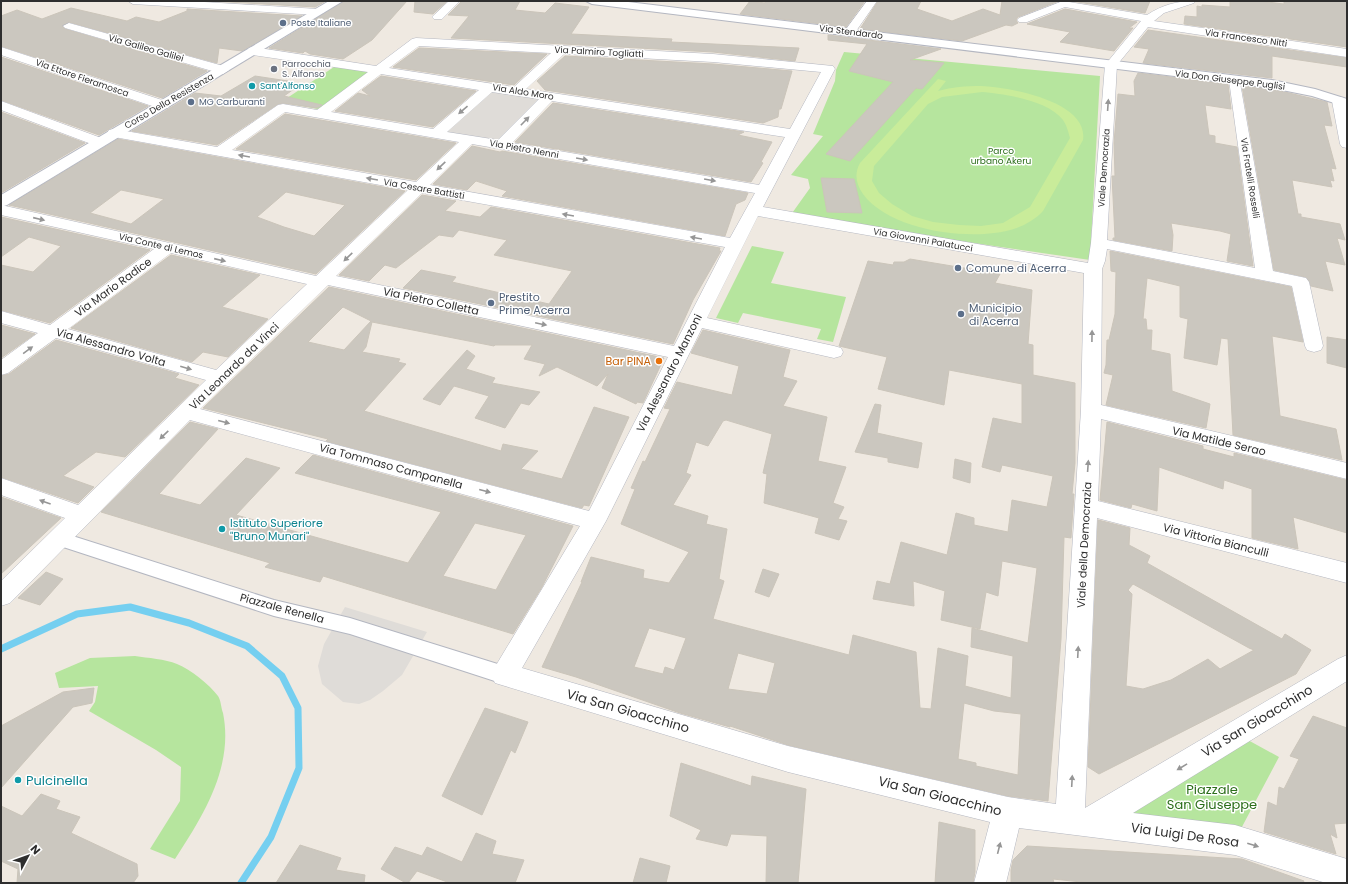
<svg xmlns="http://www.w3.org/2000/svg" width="1348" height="884" font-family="Poppins,sans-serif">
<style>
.green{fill:#b6e59e}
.pitch{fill:#c9ec9a;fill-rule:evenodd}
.plaza{fill:#dfdcd8}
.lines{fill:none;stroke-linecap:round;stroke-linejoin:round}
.stream{stroke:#75cff0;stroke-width:7}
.building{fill:#cbc7bf;stroke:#cbc5ba;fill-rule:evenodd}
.pedestrian-casing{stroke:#b4b7c1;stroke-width:2}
.minor-casing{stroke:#b4b7c1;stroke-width:1}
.tertiary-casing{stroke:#b4b7c1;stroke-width:2}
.secondary-casing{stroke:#b4b7c1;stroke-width:2}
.pedestrian{fill:#fff;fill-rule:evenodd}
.minor{fill:#fff;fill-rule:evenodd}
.tertiary{fill:#fff;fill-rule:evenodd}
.secondary{fill:#fff;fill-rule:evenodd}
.oneway{fill:#969696}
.service-dot{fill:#5c6f8a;stroke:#fff;stroke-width:1.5}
.worship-dot{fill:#6b7280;stroke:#fff;stroke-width:1.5}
.culture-dot{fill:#0f9aa8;stroke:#fff;stroke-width:1.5}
.food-dot{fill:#e8710a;stroke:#fff;stroke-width:1.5}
.labels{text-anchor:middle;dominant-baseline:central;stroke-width:3;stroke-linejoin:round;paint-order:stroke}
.far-service-label{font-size:9px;fill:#4e5e75;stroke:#fff;text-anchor:start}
.far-street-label{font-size:9px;fill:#2e2e2e;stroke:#fff}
.far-worship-label{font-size:9px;fill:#5b616d;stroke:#fff;text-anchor:start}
.far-culture-label{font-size:9px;fill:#0d838f;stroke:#fff;text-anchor:start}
.far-park-label{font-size:9px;fill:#2c6e1b;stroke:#fff}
.service-label{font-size:11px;fill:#4e5e75;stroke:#fff;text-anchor:start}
.street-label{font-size:11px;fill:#2e2e2e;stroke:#fff}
.food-label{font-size:11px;fill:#c56008;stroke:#fff;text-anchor:end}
.culture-label{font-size:11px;fill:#0d838f;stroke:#fff;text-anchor:start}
.near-street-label{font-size:13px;fill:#2e2e2e;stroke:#fff}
.near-culture-label{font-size:13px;fill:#0d838f;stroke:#fff;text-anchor:start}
.near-park-label{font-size:13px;fill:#2c6e1b;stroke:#fff}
</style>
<rect width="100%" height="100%" fill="#efe9e1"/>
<path class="green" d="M844,52L1100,76L1090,260L790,216L810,188L808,179L791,175L823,136L813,134L835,81L836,70Z
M334,67L370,72L318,109L281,102Z
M752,246L784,252L771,283L846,297L833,342L817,339L821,329L743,313L738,323L716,318Z
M135,656C148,658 165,659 177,664C191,670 209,684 218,696C221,700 221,708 223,713C234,767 203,816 175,859L150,849L180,801L181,767L156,750L89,711L95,702L98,686L59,688L55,673L90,658Z
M1237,734L1279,757L1235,840L1090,823Z"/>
<path class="pitch" d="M938,79L946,81L938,91C952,87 966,86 981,86C1008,87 1089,101 1083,140L1043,211C1030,225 1012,231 994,233C955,238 888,228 863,194C856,184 854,174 860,163ZM982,92C1005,94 1048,100 1063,120C1067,126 1068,131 1070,138L1030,207L1003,223L981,226L959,225L933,222L912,216L892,204L879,193L872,181L874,166L928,104L942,97Z"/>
<path class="plaza" d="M490,87L549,96L502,145L436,134Z
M345,607L427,632L402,675L383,691L370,700L359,704L343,702L322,684L318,666L324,644Z"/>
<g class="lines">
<path class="stream" d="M1,649L77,614L130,607L189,623L247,646L282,676L298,708L299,768L271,837L241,883"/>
</g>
<path class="building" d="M212,1H326L315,7Z
M344,1H407L372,40L343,59L310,54L305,51L303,53L269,48Z
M415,1H447L433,14L414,12Z
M462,1H520L515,10L545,13L555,3L589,7L571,34L672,39L671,42L799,48L795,61L713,52L451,38L469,16L448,15Z
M750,1L765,3V1H865L846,27L740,14Z
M878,1H921L917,9L952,21L983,9L1000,15L1002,1H1059L1018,17L1016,20L1018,23L1012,26L1006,25L962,41L860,29Z
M1072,1H1150L1145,13Z
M1230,1H1259L1284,4V1H1347V47L1184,24L1185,16L1197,17V6L1202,7V5L1230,7Z
M71,8L127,21L136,17L159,22L187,11V9L302,16L242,51L219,48L217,63L69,22L62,26L65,29L207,71L162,98L1,46V16L17,10L42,19Z
M1065,9L1137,22L1129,28H1133L1114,51L1060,42L1070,32L1027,24Z
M1148,30L1347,58V67L1272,56V78L1143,63L1149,49L1134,47Z
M828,35L941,49L910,60L944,63L922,89L916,88L850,161L826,154L893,82L849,71L867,44L828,40Z
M419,48L547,54L514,85L393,67Z
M565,56L713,64L792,71L781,109H779L778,117L763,123L545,90L537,81Z
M1,57L148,106L99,135L1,100Z
M1138,73L1228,84L1231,109L1205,105L1209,135L1215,136V143L1237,147L1253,266L1227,261L1231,234L1220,231L1171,223L1173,235L1172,251L1113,240V238H1115L1112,176H1115L1114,143L1118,94L1135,96L1134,81Z
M255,76L288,81L280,87L294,89L284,96L322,105L317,108L283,103L278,104L217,145L132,131L195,93L221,96Z
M381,76L476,91L433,127L335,111L358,93L370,96L362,90Z
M1242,86L1272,89L1327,102L1332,126L1324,125L1336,169L1331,168L1334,181L1330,180L1332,187L1292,180L1298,214H1301V217L1340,224L1345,240L1337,238L1345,265L1325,261L1333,291L1311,286L1306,277L1274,270Z
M553,103L744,132L738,135L772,142L761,162L763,163L751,182L515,142Z
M1,112L85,143L1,193Z
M285,114L456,143L416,180L236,149Z
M118,139L405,191L316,274L9,205ZM121,190L164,199L131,224L90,213ZM286,192L345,205L314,236L284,227L257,217Z
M472,146L500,152L502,151L748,193L745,200L736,204L725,236L502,196L507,191L476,181L467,190L433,184Z
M821,178L854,179L862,213L827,212Z
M422,195L456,201L445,211L480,217L491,207L720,248L719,251H721L693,300L673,344L403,288L421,270L456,277L452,282L549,304L572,271L494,255L507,240L459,230L453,237L439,235L396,268L385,265L369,281L339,275Z
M1,217L150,250L50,323L1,310V265L33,272L61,246L29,237L1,257Z
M1110,251L1291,287L1303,342L1272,336L1280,416L1336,429L1342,460L1233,435L1228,339L1221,338L1217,365L1184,358L1188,319L1180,317V286L1147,278L1143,319H1146L1147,330H1152L1151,350L1170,354L1172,391L1210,404L1206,428L1106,405L1113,375L1104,373L1106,365L1107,340H1109L1115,314L1116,272L1111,271Z
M171,255L260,275L222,307L268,319L228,357L203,352L192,362L71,328Z
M910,259L1000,274L995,283L1032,290L1028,344L1033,345V375L1075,383V463L1072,494H1074L1071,538L1064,537L1061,639L1048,801L1008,796L788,745L730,726V727L680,713L576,677L542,667L582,582H581L591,557L644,570L643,578L669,583L689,552L621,524L635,489L631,488L643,461L645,462L670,409L664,408L677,382L732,395L739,366L691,353L703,330L790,350L783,377L797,381L783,406L827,417L818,461L846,467L833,503L844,507L838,519L847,521L839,540L815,533L819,518L764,503L767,474L763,473L772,434L726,420L723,421L708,446L696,442L686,473L691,475L673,505L708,516L706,524L727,529L719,579L724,581L713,619L849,655L853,635L916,652L920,708L931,709L938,648L968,656L965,686L1011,698L1013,656L971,647L972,628L1028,643L1037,568L1002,561L998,596L986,592L980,629L941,620L945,591L913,581L914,606L873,599L877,581L890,584L901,542L947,555L956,513L974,518V525L1008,532L1012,500L1047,507L1053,476L1002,465L1000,472L982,467L993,418L1022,424V384L949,370L944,405L878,389L887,357L839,346L868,261L893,265L894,262H904ZM649,628L686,638L674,670L665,667L663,674L634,667ZM738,653L775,663L767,694L728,689ZM964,703L994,711L1021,714L1018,775L976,766V763L958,759Z
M329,287L357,293L664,358L643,403L637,402L636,404L602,388L608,374L597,386L557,367L539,376L545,364L524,359L532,345H495L494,346L372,322L366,347L362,352L400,359L398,362L406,364L364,411L501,451L503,444L538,451L521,469L562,479L594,407L629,417L589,506L584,505L582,508L326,441L328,439L203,408ZM343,307L371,321L344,350L308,342Z
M1,325L35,334L1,358Z
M1327,337L1347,340V368L1327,363Z
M56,340L179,374L175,378L199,385L125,457L96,452L63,476L94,487L78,503L1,477V376L9,374Z
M467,350L475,356L466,369L495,378L492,383L540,392L529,405L521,403L505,428L475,418L489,396L454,386L440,405L423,399Z
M875,404L881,405L877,433L922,443L918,468L888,462V458L855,452Z
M190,422L218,429L159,494L200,505L246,458L280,468L236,515L408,563L441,512L295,473L313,455L573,526L542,587L513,634L323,576L320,582L265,567L270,563L101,512ZM475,523L526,535L496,590L443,576Z
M1107,422L1203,446V449L1234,457V453L1346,480L1347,533L1293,517L1298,549L1252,538V489L1224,480L1223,489L1159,467L1157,511L1132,504L1131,508L1100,500Z
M955,459L971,463L970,483L953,478Z
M1,497L61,518L1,574Z
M1098,520L1130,528L1129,545L1150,556L1147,563L1282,639L1285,634L1311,650L1296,674L1099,774L1088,767ZM1133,584L1249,648L1254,650L1220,669L1208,659L1171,680L1143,689L1126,686L1132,594L1128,590Z
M763,569L779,574L769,597L755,592Z
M46,572L63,579L40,605L18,598Z
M94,688L92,703L73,707L1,788V726L63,692Z
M485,708L528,722L515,753L511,750L482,815L442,796Z
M1313,716L1347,728V823L1334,824L1337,838L1330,834L1336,854L1264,832L1268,802L1277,806L1279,787L1284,789L1299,759L1290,756Z
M681,763L751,786L752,776L806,789L798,883H766L767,836L731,834L727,846L696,839L701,830L670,816Z
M41,794L60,801L56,809L80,817L71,833L137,864L138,876L133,883H17L18,869L1,861V806L22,816Z
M939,822L975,830V872L973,883H935Z
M476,833L496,841L492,854L524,860L515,883H450L417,871L408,883H406L381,869L395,847L422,856L427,847L462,862Z
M300,845L341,858L336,870L365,875L364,883H276Z
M1027,846L1242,859L1304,881L1303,883H1091L1053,879L1054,883H1011V870L1013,860Z
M640,858L670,866L666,883H633Z"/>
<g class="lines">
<defs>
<path id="pedestrian" d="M60,532L274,600L350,618L504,666L511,669L514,675L511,681L504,684L350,634L274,616L54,544L51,539L54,534Z"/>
<path id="minor" d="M128,1H188L318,9L324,12L318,15L133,4Z
M449,1H460L442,19H434L432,17L434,15Z
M867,1H877L854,34H846L844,32Z
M1063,1L1147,15C1162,5 1177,1 1195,1L1194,3L1164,13L1154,21L1347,49V57L1148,27L1117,65L1107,240L1255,268L1229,80L1235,76L1239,77L1273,271L1306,278L1309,282L1323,346L1321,350L1314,352L1307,350L1305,346L1292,286L1107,249L1105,261L1102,269L1101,405L1347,463V479L1101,419L1098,501L1347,563V583L1097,518L1085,808L1338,659L1347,655V681L1133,813L1235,825L1347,859V883H1326L1235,855L1019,828L1006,883H974L990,822L788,772L495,683L491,675L495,667L580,526L190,420L10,603L1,606V581L65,518L1,495V478L78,505L206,380L56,338L8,373L1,375V360L38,333L1,323V311L50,325L154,249L1,215V205L316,276L408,190L114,137L109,136L107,133L109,130L114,129L217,147L278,105L283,104L317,110L368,72L253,55L249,54L247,51L249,48L253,47L376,66L412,39L416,38L713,54L833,66L835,69L763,207L1088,263L1091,243L1105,65L1141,21L1065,7L1027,22H1019L1017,20L1019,18ZM419,46L551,53L514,87L389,68ZM564,54L713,62L821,72L790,129L526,89ZM381,74L479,90L433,129L331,112ZM492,92L539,99L498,140L447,132ZM552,101L785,137L759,185L512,143ZM285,112L459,142L416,182L232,150ZM472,144L755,193L730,238L430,185ZM422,193L725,247L674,346L336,276ZM758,216L1084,273L1081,410L1056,804L1008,797L788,746L522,668L606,521L702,328L834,358L841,356L843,352L841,348L834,346L707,318ZM171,253L307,284L216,370L68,329ZM328,285L668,357L589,511L200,409Z
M69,23L227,67L229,70L223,74L219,73L65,28L63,26Z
M1,47L168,102L170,105L168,108H158L1,55Z
M1339,97L1344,98L1347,108V148L1342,147L1340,144L1332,101L1334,98Z
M1,101L104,139L106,142L104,145H94L1,110Z"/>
<path id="tertiary" d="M586,1H620L1272,80L1315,89L1347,99V107L1312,96L1272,88L592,4Z"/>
<path id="secondary" d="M329,1H343L7,205L1,207V195Z"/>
</defs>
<use href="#pedestrian" class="pedestrian-casing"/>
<use href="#minor" class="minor-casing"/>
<use href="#tertiary" class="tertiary-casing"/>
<use href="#secondary" class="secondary-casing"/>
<use href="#pedestrian" class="pedestrian"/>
<use href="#minor" class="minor"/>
<use href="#tertiary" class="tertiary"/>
<use href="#secondary" class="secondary"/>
</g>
<defs><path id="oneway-solid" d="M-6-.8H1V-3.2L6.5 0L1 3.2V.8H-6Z"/></defs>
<g class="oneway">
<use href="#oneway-solid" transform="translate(1108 105) rotate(-86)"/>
<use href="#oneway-solid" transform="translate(463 110) rotate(139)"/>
<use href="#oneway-solid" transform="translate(525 121) rotate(-46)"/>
<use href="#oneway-solid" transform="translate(244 156) rotate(-170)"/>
<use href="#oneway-solid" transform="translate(582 159) rotate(10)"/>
<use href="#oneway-solid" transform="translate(441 166) rotate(136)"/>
<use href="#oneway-solid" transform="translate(372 179) rotate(-170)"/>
<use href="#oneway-solid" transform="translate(710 180) rotate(10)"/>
<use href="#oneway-solid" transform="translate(568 215) rotate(-170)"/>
<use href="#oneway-solid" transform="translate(39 219) rotate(13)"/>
<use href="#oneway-solid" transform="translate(696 238) rotate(-170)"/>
<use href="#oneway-solid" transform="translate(348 257) rotate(136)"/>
<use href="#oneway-solid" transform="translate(220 260) rotate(13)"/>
<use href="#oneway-solid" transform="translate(541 324) rotate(12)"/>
<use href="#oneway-solid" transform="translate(1092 336) rotate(-89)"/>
<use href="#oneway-solid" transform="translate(28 350) rotate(-36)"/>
<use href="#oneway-solid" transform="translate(186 368) rotate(16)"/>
<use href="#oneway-solid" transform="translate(224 422) rotate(15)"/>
<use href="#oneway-solid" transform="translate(164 435) rotate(136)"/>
<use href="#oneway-solid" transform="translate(1088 466) rotate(-86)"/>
<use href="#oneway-solid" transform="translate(485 491) rotate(15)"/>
<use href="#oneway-solid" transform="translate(45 502) rotate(-160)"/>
<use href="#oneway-solid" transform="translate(1078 652) rotate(-87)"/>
<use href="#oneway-solid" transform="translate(1182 767) rotate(149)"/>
<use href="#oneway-solid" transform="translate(1072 781) rotate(-87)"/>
<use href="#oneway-solid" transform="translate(1253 845) rotate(17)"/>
<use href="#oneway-solid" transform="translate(999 848) rotate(-76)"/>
</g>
<g class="service-dot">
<circle cx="283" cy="23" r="4"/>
<circle cx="191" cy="102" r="4"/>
<circle cx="958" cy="268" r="4"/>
<circle cx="491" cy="303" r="4"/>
<circle cx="961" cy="314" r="4"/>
</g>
<circle class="worship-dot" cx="274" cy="69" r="4"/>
<g class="culture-dot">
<circle cx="252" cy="86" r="4"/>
<circle cx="222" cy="529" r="4"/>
<circle cx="18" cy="780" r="4"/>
</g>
<circle class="food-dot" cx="659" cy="361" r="4"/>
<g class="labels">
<g class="far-service-label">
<text x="291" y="23">Poste Italiane</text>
<text x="199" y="102">MG Carburanti</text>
</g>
<g class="far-street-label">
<text transform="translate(851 32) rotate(7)">Via Stendardo</text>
<text transform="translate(1246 38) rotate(8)">Via Francesco Nitti</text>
<text transform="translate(146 48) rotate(16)">Via Galileo Galilei</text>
<text transform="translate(599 52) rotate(3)">Via Palmiro Togliatti</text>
<text transform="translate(82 78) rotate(19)">Via Ettore Fieramosca</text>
<text transform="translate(1230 80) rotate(7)">Via Don Giuseppe Puglisi</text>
<text transform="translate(523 92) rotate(9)">Via Aldo Moro</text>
<text transform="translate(169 101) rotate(-30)">Corso Della Resistenza</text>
<text transform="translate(524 149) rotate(10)">Via Pietro Nenni</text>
<text transform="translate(1104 168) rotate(-86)">Viale Democrazia</text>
<text transform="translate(1250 178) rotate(81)">Via Fratelli Rosselli</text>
<text transform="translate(424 189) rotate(10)">Via Cesare Battisti</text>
<text transform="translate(923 240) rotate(10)">Via Giovanni Palatucci</text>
<text transform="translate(161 246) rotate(13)">Via Conte di Lemos</text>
</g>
<g class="far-worship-label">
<text x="282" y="64">Parrocchia<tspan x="282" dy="10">S. Alfonso</tspan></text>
</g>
<g class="far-culture-label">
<text x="260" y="86">Sant'Alfonso</text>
</g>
<g class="far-park-label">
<text x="1001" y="151">Parco<tspan x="1001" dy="10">urbano Akeru</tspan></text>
</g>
<g class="service-label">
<text x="966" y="268">Comune di Acerra</text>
<text x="499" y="297">Prestito<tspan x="499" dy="13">Prime Acerra</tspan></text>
<text x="969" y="308">Municipio<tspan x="969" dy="13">di Acerra</tspan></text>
</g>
<g class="street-label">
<text transform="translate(113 287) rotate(-36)">Via Mario Radice</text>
<text transform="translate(431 301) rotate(12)">Via Pietro Colletta</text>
<text transform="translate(111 347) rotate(16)">Via Alessandro Volta</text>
<text transform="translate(234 366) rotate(-44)">Via Leonardo da Vinci</text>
<text transform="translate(669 373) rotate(-63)">Via Alessandro Manzoni</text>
<text transform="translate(1219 441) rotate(13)">Via Matilde Serao</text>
<text transform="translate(391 466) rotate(15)">Via Tommaso Campanella</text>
<text transform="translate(1216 540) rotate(14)">Via Vittoria Bianculli</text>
<text transform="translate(1084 545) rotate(-87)">Viale della Democrazia</text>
<text transform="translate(282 608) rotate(15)">Piazzale Renella</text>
</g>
<g class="food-label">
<text x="651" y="361">Bar PINA</text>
</g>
<g class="culture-label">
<text x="230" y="523">Istituto Superiore<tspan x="230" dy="13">"Bruno Munari"</tspan></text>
</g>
<g class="near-street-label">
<text transform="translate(628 711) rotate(16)">Via San Gioacchino</text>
<text transform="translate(1257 721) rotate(-31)">Via San Gioacchino</text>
<text transform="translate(940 796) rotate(14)">Via San Gioacchino</text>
<text transform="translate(1185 835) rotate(8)">Via Luigi De Rosa</text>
</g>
<g class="near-culture-label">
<text x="26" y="780">Pulcinella</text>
</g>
<g class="near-park-label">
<text x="1212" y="789">Piazzale<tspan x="1212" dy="15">San Giuseppe</tspan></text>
</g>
</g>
<rect width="1348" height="884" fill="none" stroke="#2e2e2e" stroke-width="4"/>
<g transform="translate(28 856) rotate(49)" stroke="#ffffff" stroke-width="3" paint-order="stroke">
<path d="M0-3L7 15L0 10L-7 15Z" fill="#2e2e2e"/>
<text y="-6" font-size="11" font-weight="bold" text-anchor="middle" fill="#2e2e2e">N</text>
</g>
</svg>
